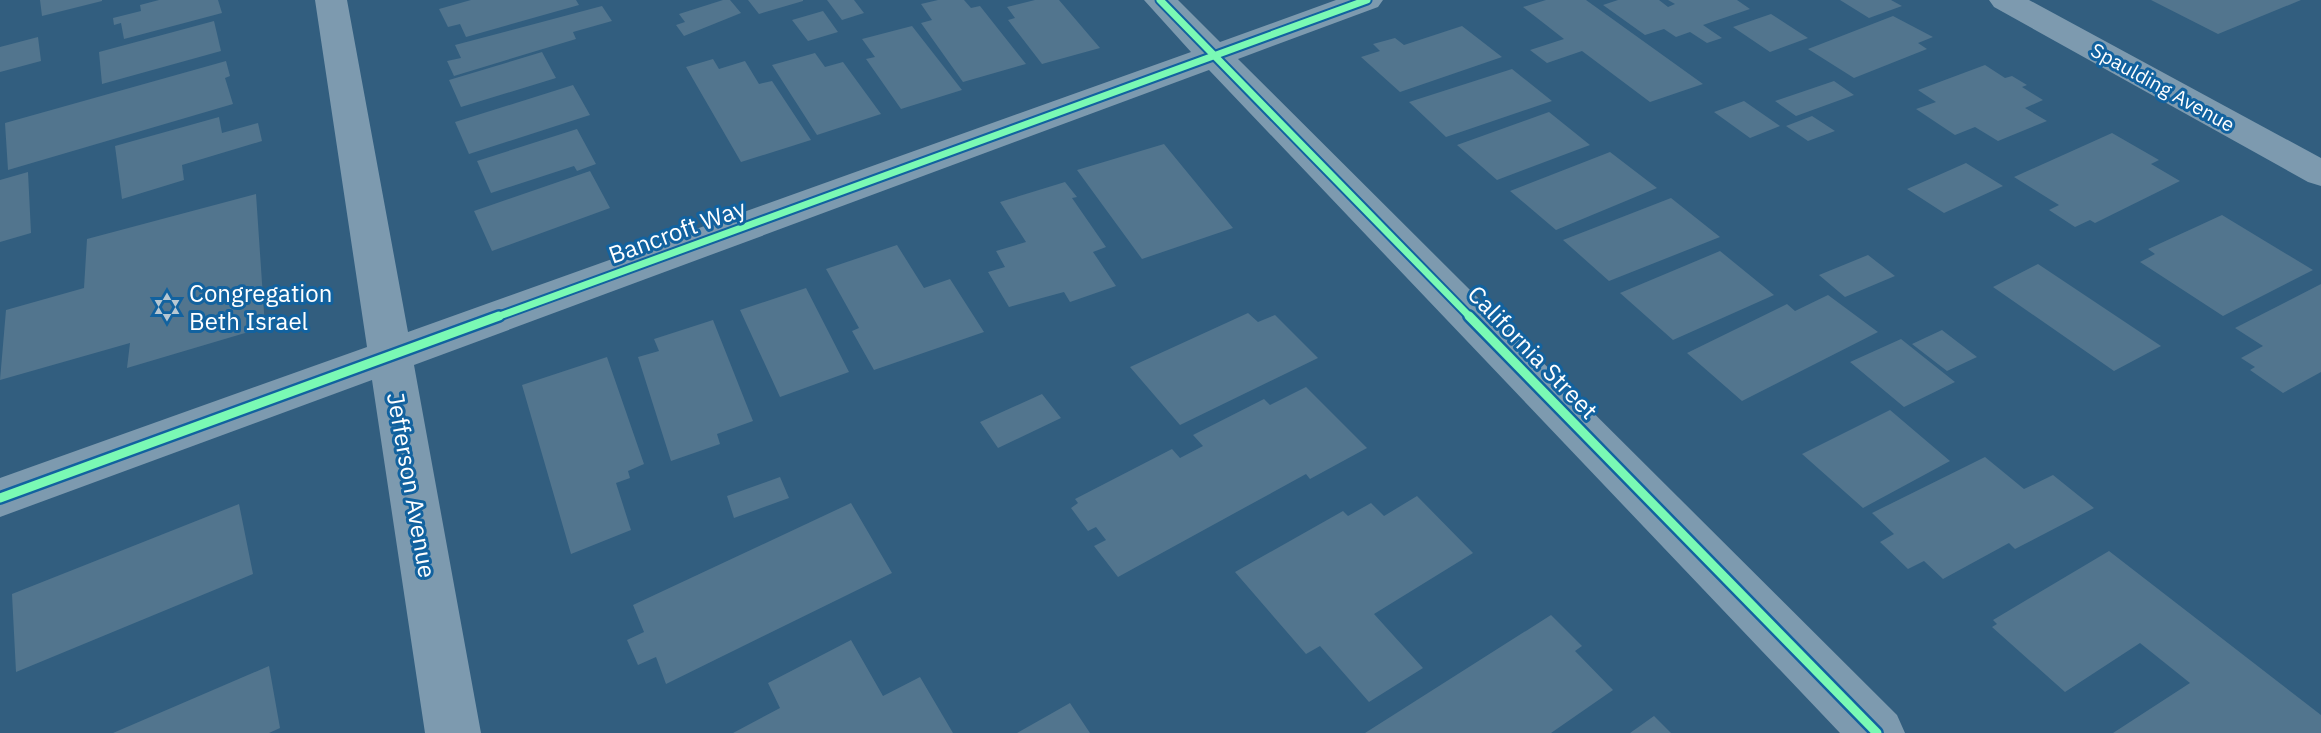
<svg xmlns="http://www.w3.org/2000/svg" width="2321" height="733" font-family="'IBM Plex Sans',sans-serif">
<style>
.building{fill:#52758e}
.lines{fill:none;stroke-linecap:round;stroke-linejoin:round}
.street{fill:#7d9aaf;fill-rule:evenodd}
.cycleway-far1-casing{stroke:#12629f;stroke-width:11}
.cycleway-casing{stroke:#12629f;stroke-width:14}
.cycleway-far1{stroke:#7af9b4;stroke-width:7}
.cycleway{stroke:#7af9b4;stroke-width:9}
.labels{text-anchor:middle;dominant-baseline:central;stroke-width:6;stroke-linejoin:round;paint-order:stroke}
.far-street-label{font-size:20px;fill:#fff;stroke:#12629f}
.street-label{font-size:24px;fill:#fff;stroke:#12629f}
.poi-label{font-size:24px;fill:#fff;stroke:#12629f;text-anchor:start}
</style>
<rect width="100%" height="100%" fill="#325e7f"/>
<path class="building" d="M40,0H102V1L42,16Z
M159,0H218L222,13L124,39L121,23L114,25L113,18L141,11L140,5Z
M471,0H576L579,5L466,37L460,24L448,27L439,9Z
M723,0H730L741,13L684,36L676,25L685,22L679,14Z
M748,0H803V1L759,14Z
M827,0H854L864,13L842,20Z
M938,0H964L971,8L980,6L1026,64L963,82L921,23L932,20L921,4Z
M1035,0H1059L1100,48L1042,64L1008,20L1015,18L1007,7Z
M1546,0H1586L1703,84L1650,102L1582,51L1547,63L1530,50L1564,39L1523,7Z
M1618,0H1659L1668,7L1675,4L1668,0H1737L1750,9L1703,25L1722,38L1707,43L1690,32L1676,37L1664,29L1645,35L1603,5Z
M1840,0H1891L1902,6L1869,18Z
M2151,0H2301L2218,34Z
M602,6L612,21L573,32L576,39L454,76L447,61L461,58L455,45Z
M823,11L838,32L808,41L792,20Z
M1771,14L1808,38L1770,52L1733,27Z
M1893,16L1933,37L1918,43L1927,49L1854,78L1808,49Z
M214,21L221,51L102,84L99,52Z
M912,26L962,90L901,109L866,59L875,57L862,39Z
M1462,26L1502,57L1400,92L1361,57L1380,51L1373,44L1395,38L1404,45Z
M38,37L41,61L0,72V47Z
M542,52L556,78L461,107L449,80Z
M815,53L825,67L843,62L881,114L817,135L772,65Z
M713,59L719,69L745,61L759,84L772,81L811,140L741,162L686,67Z
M226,61L230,76L225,78L233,104L8,170L5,123Z
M1985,65L2005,78L2012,76L2027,85L2022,87L2043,100L2025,108L2047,121L1998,141L1975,127L1955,135L1916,109L1936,102L1918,90Z
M1512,69L1552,101L1446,137L1409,102Z
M1834,81L1854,95L1796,116L1775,101Z
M573,85L590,115L469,154L455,122Z
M1744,101L1780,126L1750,138L1714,112Z
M1549,112L1590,145L1497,180L1457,145Z
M1812,116L1835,131L1808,141L1786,126Z
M219,117L222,133L258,123L262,141L182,165L184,180L122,199L115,146Z
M577,129L596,164L577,171L574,166L491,193L477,161Z
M2112,133L2159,160L2151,164L2180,181L2095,223L2090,220L2075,227L2049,210L2059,205L2014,177Z
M1164,144L1233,228L1142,259L1077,170Z
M1610,152L1657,188L1556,230L1510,191Z
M1966,163L2003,186L1944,213L1907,189Z
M590,171L610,208L492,251L474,211Z
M28,172L31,233L0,242V180Z
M1065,182L1077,197L1072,198L1106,247L1093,252L1116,286L1070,302L1064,292L1009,307L988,272L1005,267L996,251L1026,242L1000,202Z
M256,194L265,327L127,368L130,343L0,380L6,310L84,288L87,239Z
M1671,198L1720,237L1609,281L1563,240Z
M2222,215L2313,270L2223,316L2140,262L2155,254L2148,249Z
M897,245L924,288L950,279L984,332L874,370L852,331L859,328L826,269Z
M1720,251L1774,295L1673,340L1620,293Z
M1868,255L1895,276L1845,297L1819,275Z
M2038,264L2161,346L2114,371L1993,287Z
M2321,284V372L2283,393L2250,370L2255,367L2241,358L2263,346L2235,328Z
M806,288L849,372L780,397L740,310Z
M1828,295L1878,332L1742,401L1687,353L1787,304L1795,311Z
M1248,313L1258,322L1275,315L1318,358L1180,425L1130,367Z
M713,320L753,421L717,434L720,444L671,461L638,357L659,351L654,339Z
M1942,330L1977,357L1947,371L1912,344Z
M1901,339L1955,382L1904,407L1850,362Z
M607,357L644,464L628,471L630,478L616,483L631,530L571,554L522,385Z
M1306,387L1367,448L1310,479L1306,474L1118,577L1094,546L1106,540L1096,527L1088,531L1071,508L1078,503L1075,499L1172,449L1180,458L1203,446L1193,435L1264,399L1270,405Z
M1042,394L1061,418L998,448L980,422Z
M1890,410L1950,461L1863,508L1802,454Z
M1985,457L2024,489L2053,475L2094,508L2015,549L2009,543L1943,579L1924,561L1908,569L1880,542L1894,534L1872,513Z
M780,477L789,498L734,518L727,496Z
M1417,496L1473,553L1374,614L1423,668L1369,702L1320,646L1306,654L1235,572L1343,511L1348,516L1371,503L1384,516Z
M851,503L892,573L666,684L656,657L638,665L627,640L644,632L633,605Z
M239,504L253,574L16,672L12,594Z
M2109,551L2321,715V733H2113L2190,683L2140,643L2065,692L1992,627L1997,624L1993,620Z
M1551,615L1582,646L1575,651L1613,690L1551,733H1365Z
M851,640L883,696L920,677L953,733H733L780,708L768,683Z
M269,666L280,728L269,733H113Z
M1070,703L1090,733H1017Z
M1654,716L1671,733H1630Z"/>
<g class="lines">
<path class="street" d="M315,0H347L408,332L1191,52L1144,0H1178L1220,42L1336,0H1383L1378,7L1238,59L1897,715L1905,733H1840L1209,70L414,365L481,733H425L372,380L0,517V478L367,347Z
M1989,0H2029L2321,158V186L2308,182L1994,7Z"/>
<defs>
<path id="cycleway-far1" d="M1160,0L1471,318
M494,318L1367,0"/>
<path id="cycleway" d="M1469,316L1877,733
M0,498L499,316"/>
</defs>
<use href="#cycleway-far1" class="cycleway-far1-casing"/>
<use href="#cycleway" class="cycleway-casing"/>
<use href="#cycleway-far1" class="cycleway-far1"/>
<use href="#cycleway" class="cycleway"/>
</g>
<defs>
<symbol id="synagogue-bare" viewBox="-9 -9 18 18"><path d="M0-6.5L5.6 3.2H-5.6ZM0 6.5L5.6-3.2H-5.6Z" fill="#b7c7d2" stroke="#12629f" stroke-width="2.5" paint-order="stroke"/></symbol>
</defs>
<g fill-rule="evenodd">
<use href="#synagogue-bare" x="147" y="287" width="40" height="40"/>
</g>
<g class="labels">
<g class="far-street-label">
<text transform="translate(2163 87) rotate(29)">Spaulding Avenue</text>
</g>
<g class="street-label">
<text transform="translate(677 231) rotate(-20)">Bancroft Way</text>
<text transform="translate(1533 352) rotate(46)">California Street</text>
<text transform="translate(412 485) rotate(80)">Jefferson Avenue</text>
</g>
<g class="poi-label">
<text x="189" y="293">Congregation<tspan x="189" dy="28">Beth Israel</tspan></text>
</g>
</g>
</svg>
